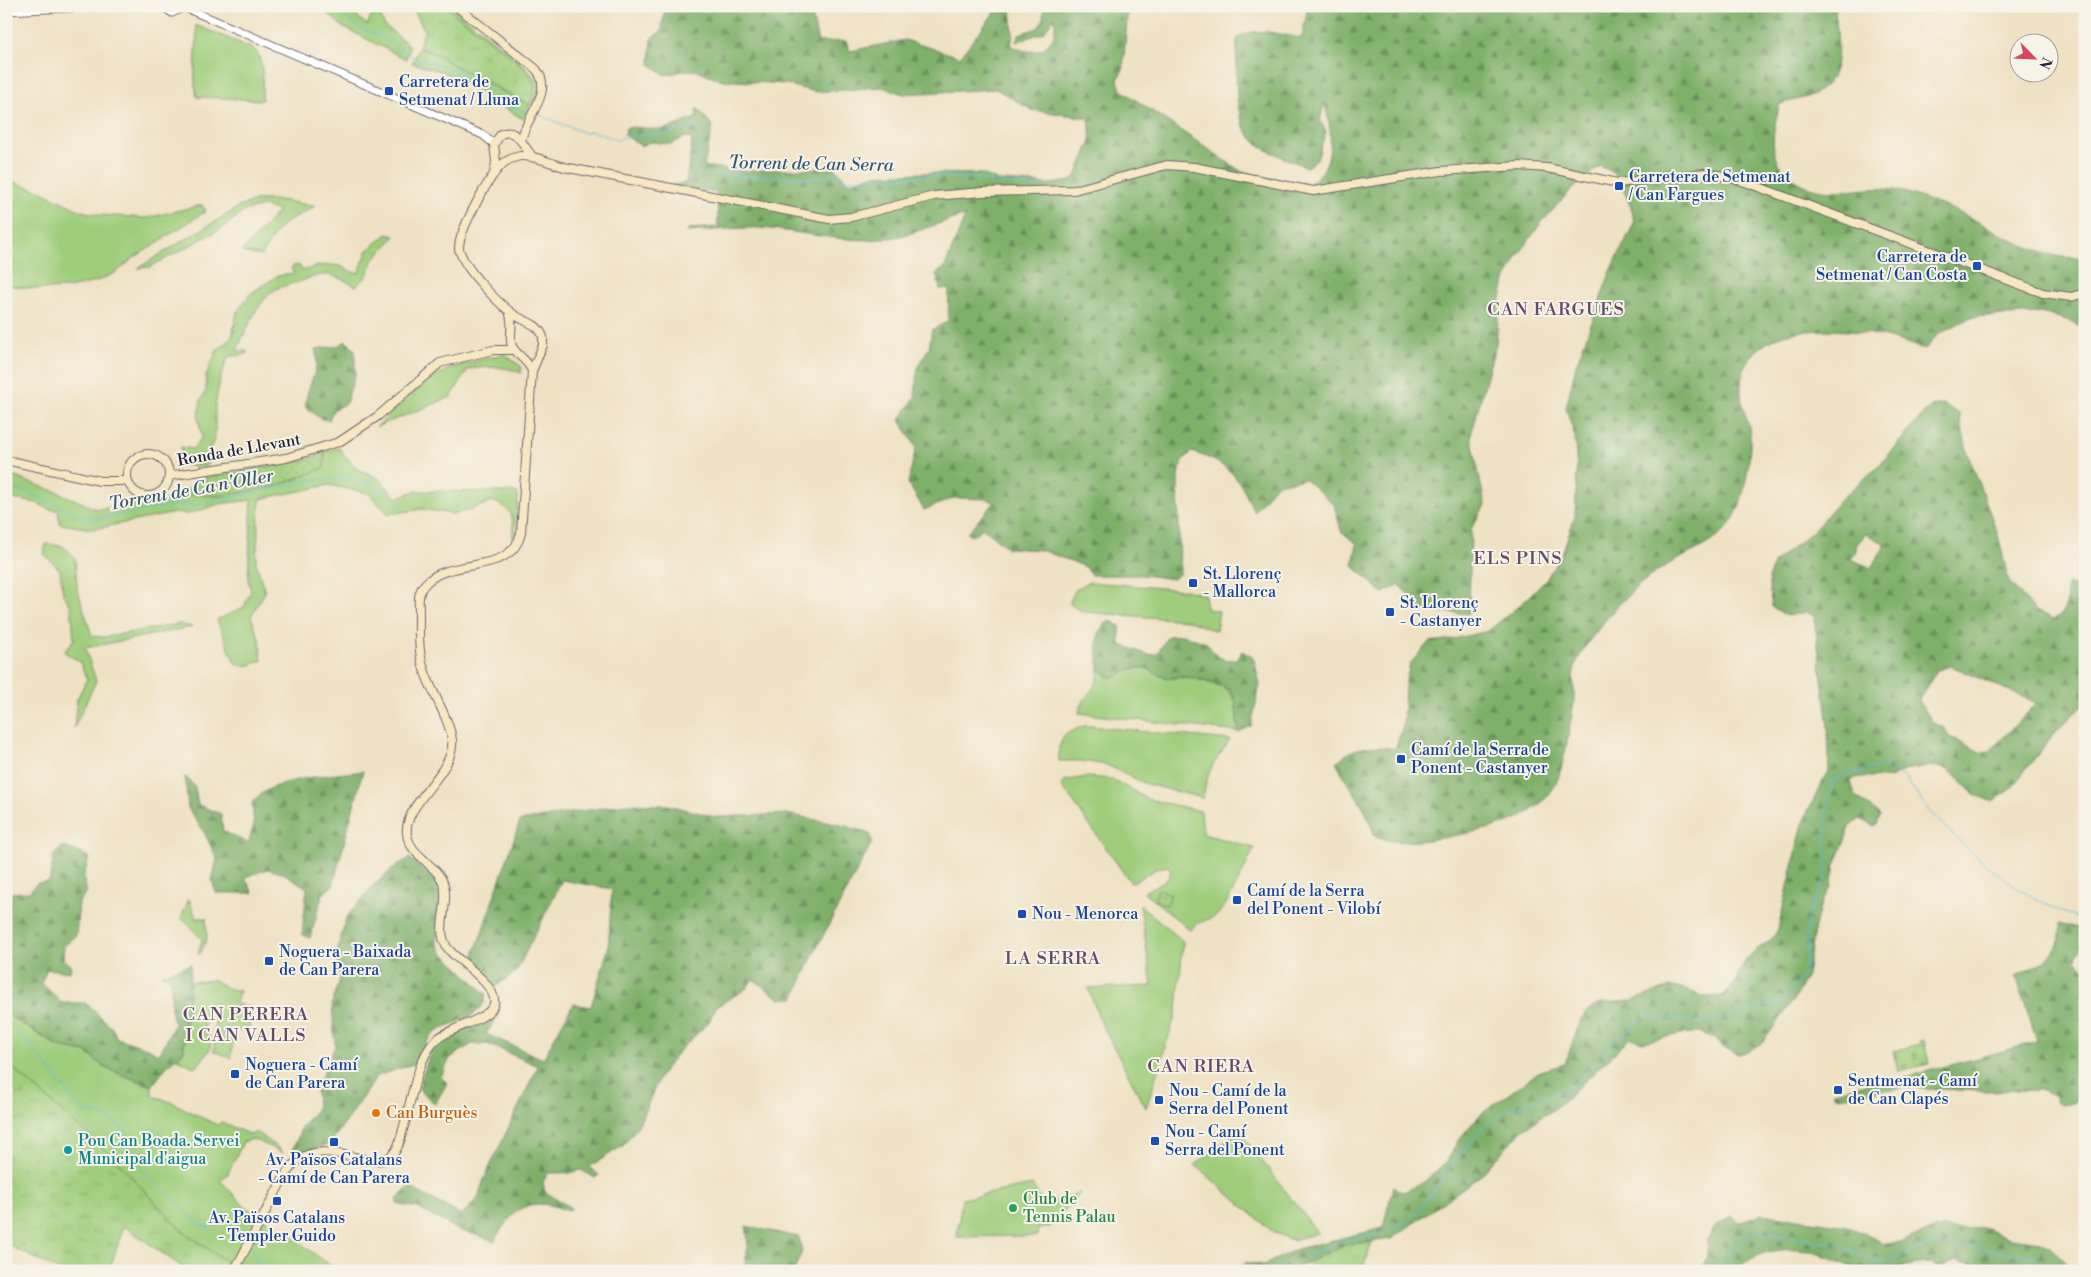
<svg xmlns="http://www.w3.org/2000/svg" width="2091" height="1277" font-family="'Libre Bodoni',serif">
<style>
.grass{fill:#9fcd7b;stroke:#60785b}
.forest{fill:url(#forest-firs);stroke:#506953;fill-rule:evenodd}
.cemetery{fill:url(#cemetery-stones);stroke:#60785b}
.park{fill:url(#park-tufts);stroke:#60785b}
.garden{fill:url(#garden-dots);stroke:#60785b}
.lines{fill:none;stroke-linecap:round;stroke-linejoin:round}
.stream{stroke:#5cbdda;stroke-width:1}
.tertiary-casing{stroke:#6a656b;stroke-width:9}
.secondary-casing{stroke:#6a656b;stroke-width:10}
.tertiary{stroke:#fff;stroke-width:7}
.secondary{stroke:#f7e8c3;stroke-width:8}
.transit-dot{fill:#1a4fb4;stroke:#f7f3e8;stroke-width:2}
.food-dot{fill:#e8710a;stroke:#f7f3e8;stroke-width:2}
.culture-dot{fill:#0f9aa8;stroke:#f7f3e8;stroke-width:2}
.leisure-dot{fill:#2e9e5b;stroke:#f7f3e8;stroke-width:2}
.labels{text-anchor:middle;dominant-baseline:central;stroke-width:4;stroke-linejoin:round;paint-order:stroke}
.transit-label{font-size:16px;fill:#164399;stroke:#f7f3e8;text-anchor:start}
.street-label{font-size:16px;fill:#22223b;stroke:#f7f3e8}
.food-label{font-size:16px;fill:#c56008;stroke:#f7f3e8;text-anchor:start}
.culture-label{font-size:16px;fill:#0d838f;stroke:#f7f3e8;text-anchor:start}
.leisure-label{font-size:16px;fill:#27864d;stroke:#f7f3e8;text-anchor:start}
.water-label{font-size:18px;font-style:italic;fill:#365873;stroke:#f7f3e8}
.neighbourhood-label{font-size:18px;letter-spacing:1px;fill:#624c6a;stroke:#f7f3e8}
</style>
<defs>
<pattern id="forest-firs" width="22" height="20" patternUnits="userSpaceOnUse" patternTransform="scale(1.25)"><rect width="22" height="20" fill="#7fb06b"/><path d="M5 1l3.5 6h-7zM16 11l3.5 6h-7z" fill="#688f59"/></pattern>
<pattern id="cemetery-stones" width="16" height="16" patternUnits="userSpaceOnUse" patternTransform="scale(1.25)"><rect width="16" height="16" fill="#9fcd7b"/><path d="M2 7V4a2 2 0 0 1 4 0v3zM10 15v-3a2 2 0 0 1 4 0v3z" fill="#89b06b"/></pattern>
<pattern id="park-tufts" width="24" height="20" patternUnits="userSpaceOnUse" patternTransform="scale(1.25)"><rect width="24" height="20" fill="#9fcd7b"/><path d="M3 7l-1-3M5 7V3M7 7l1-3M15 17l-1-3M17 17v-4M19 17l1-3" fill="none" stroke="#89b06b"/></pattern>
<pattern id="garden-dots" width="8" height="8" patternUnits="userSpaceOnUse" patternTransform="scale(1.25)"><rect width="8" height="8" fill="#9fcd7b"/><path d="M2 2h.1M6 6h.1" fill="none" stroke="#89b06b" stroke-width="1.8" stroke-linecap="round"/></pattern>
</defs>
<rect width="100%" height="100%" fill="#f7f3e8"/>
<filter id="ink" filterUnits="userSpaceOnUse"><feTurbulence type="fractalNoise" baseFrequency=".02" numOctaves="2"/><feDisplacementMap in="SourceGraphic" scale="10" xChannelSelector="R" yChannelSelector="G"/><feConvolveMatrix kernelMatrix="1 2 1 2 8 2 1 2 1" color-interpolation-filters="sRGB"/></filter>
<filter id="wash" filterUnits="userSpaceOnUse"><feTurbulence type="fractalNoise" baseFrequency=".0096" numOctaves="4" result="noise"/><feDisplacementMap in="SourceGraphic" scale="20" xChannelSelector="R" yChannelSelector="G"/><feGaussianBlur stdDeviation="1.12" result="paint"/><feColorMatrix in="noise" values="0 0 0 0 0 0 0 0 0 0 0 0 0 0 0 0 0 1.4 0 .05"/><feComposite in="paint" operator="in"/></filter>
<g filter="url(#wash)">
<rect width="100%" height="100%" fill="#efe1c3"/>
<path class="grass" d="M320,6H345L367,25L372,15H380L384,25L410,46L406,59L343,27Z
M445,6H450L508,51L538,80L539,89L523,119L444,72L412,63L419,48L437,54L467,73L529,105L523,66Z
M196,25L254,49C266,62 262,83 262,100L197,97C191,74 199,49 196,25Z
M6,180L38,190L81,211L100,215L146,218L202,205L206,211L132,259C101,291 48,293 6,285Z
M257,200H279L315,206C285,223 278,223 262,256L241,252L279,211L264,206L246,210L221,229L150,267L138,268L239,207Z
M387,234L395,236L374,259L366,277L356,286C329,272 326,272 298,282C291,284 282,286 276,289C259,298 244,334 237,351H247V354L228,357L220,379L215,406V438L209,451L208,464L205,467L181,465V447L193,449L202,437L198,417L201,400L206,390V376L217,350L229,341L233,333L237,312L250,294L277,276L294,273L291,268L295,265L300,266L302,271C313,267 327,263 339,266C346,268 351,274 359,272L368,250Z
M504,354L522,367L521,373C503,365 487,367 468,369L451,397L376,427L428,380L453,367Z
M339,448L356,468L380,479L396,498L415,491L517,492L518,497L515,536L512,542C513,518 516,510 492,501L468,511L451,514L422,509L388,514L368,493L329,485L260,499L256,563L265,592L251,616L260,641L262,661L245,666L235,663L217,620L244,607L251,591L248,579L252,500L219,504L189,514L175,513L93,529L60,524L58,510L48,509L38,503L6,498V474L60,493L96,509L114,508L131,502L160,503L175,494L221,496L298,479L306,473L324,468L325,452Z
M46,544L63,546L75,558L77,588L92,636L104,637L180,624L192,627L85,648L96,681L74,728L77,699L87,679L80,662L64,652L74,639L71,606L63,594L60,570L44,554Z
M1089,582L1186,590L1205,595L1206,609L1219,611L1216,631L1187,620L1083,612L1071,605L1070,601L1076,589Z
M1147,667L1167,678L1190,677L1226,688L1235,700L1239,732L1079,713C1080,697 1100,690 1099,668L1108,677L1134,668Z
M1084,726H1089L1230,740C1212,766 1209,766 1203,798L1146,784L1107,765L1082,761H1059V747L1065,734Z
M1086,777L1112,779L1147,799L1201,811L1203,834L1254,848C1249,860 1226,909 1217,915C1207,922 1202,918 1190,930L1144,892L1168,879L1171,869L1167,866L1158,868L1131,883L1061,785L1064,781Z
M189,899L196,918H206L207,939L200,954L198,953L202,939L181,918Z
M1140,905L1183,941L1177,1010L1146,1108L1101,1023L1088,988L1152,986Z
M214,980L227,988L239,991L236,1004L253,1008L248,1032L234,1030L231,1058L214,1051L215,1015L205,1011L204,1033L211,1038L210,1049L196,1068L176,1058L184,1051L190,982Z
M6,1014L59,1047L86,1052L105,1068L152,1086V1096C176,1101 195,1116 218,1125L221,1122L251,1135L256,1132L277,1147L283,1153L253,1139L243,1142L227,1175L220,1180L245,1207L278,1227L338,1271H240L181,1230L113,1157L6,1062Z
M1239,1131L1318,1233L1292,1240L1273,1232L1195,1165Z
M1032,1185L1044,1204L1080,1193L1049,1227L1038,1229L1037,1236L957,1237L962,1199Z"/>
<path class="forest" d="M664,6H810L818,42L846,41L850,51L905,40L960,57L996,10V6H1011L1013,35L1011,45C1034,60 1061,47 1054,18L1044,32L1016,42L1019,34L1038,28L1043,20L1044,6H1128L1123,69L1118,80L1121,90L1242,172L1307,186C1312,181 1321,175 1324,169C1334,149 1331,124 1324,103L1320,121L1326,131L1317,159L1307,167C1289,159 1261,152 1249,135C1232,112 1237,67 1237,39C1254,24 1283,36 1302,38L1308,6H1835C1837,42 1848,82 1807,97C1798,100 1789,101 1780,104C1774,125 1767,151 1784,170C1819,208 1863,180 1904,192C1919,197 1935,202 1951,209C1993,226 2037,263 2085,257V329L2067,320L2041,313L1971,317L1937,335L1925,350C1887,334 1848,328 1807,331C1765,334 1734,359 1742,403C1744,413 1749,423 1750,433C1751,458 1745,504 1730,524C1714,546 1681,555 1659,570C1633,587 1611,612 1593,636C1585,646 1576,659 1574,672C1572,680 1575,690 1574,698C1573,713 1569,728 1567,743C1563,759 1561,779 1550,793C1529,821 1490,829 1458,835C1435,839 1395,847 1375,836L1365,810L1336,763C1354,745 1371,745 1395,749L1403,727L1405,685L1410,664L1429,642L1453,639L1488,631L1520,605L1546,579L1562,554L1575,516L1577,474L1575,437L1566,408L1576,365L1610,273L1634,223L1632,210L1621,184L1614,173L1600,166L1570,191L1541,223L1517,257L1505,281L1499,307L1496,343L1471,435L1485,505L1471,529L1469,614L1424,611L1399,585L1383,593L1353,566L1357,544L1341,531L1334,504L1305,479L1276,484L1254,512C1238,475 1231,465 1192,452L1183,460L1178,477L1180,573L1174,579L1144,575H1091L1086,567L1041,550L1008,548L983,528L972,536L967,533L994,503L988,499L953,498L924,510L908,483L916,447L900,420L915,397L918,366L929,348L932,330L948,321L949,288L940,289L936,274L945,267L965,216C941,221 920,232 896,237C856,246 801,231 760,228C736,227 711,231 687,232L689,229L718,227L717,193L674,185L686,183L692,140L685,137L671,144L650,142L641,146L625,135L626,128C639,125 652,131 665,129C675,127 686,121 696,118L697,108L713,126L704,166L740,171L835,168L849,183L872,175L923,173L982,174L999,181L1052,184L1070,181L1076,176L1091,140L1089,118L1032,110L996,89L903,94L882,87L816,92L785,84L720,80L699,71L688,70L665,75L650,64L652,37L661,32L665,10Z
M346,341L355,350V375L346,403L333,410L329,420L321,419L306,408C304,386 322,372 315,349L338,346Z
M1943,404L1959,414L1967,451L1998,535L2009,582L2036,611L2053,619L2062,614L2066,605L2067,584L2085,590V702L2053,735L2009,791L1993,801C1963,798 1960,765 1932,766C1930,766 1907,769 1906,770C1899,772 1895,777 1888,778C1877,779 1859,773 1851,781L1855,796L1880,815L1877,824L1873,826L1860,819L1852,823L1835,865L1831,886L1820,907L1814,930L1807,975L1793,1001L1763,1042L1747,1052L1738,1054L1724,1048L1713,1038L1699,1032L1681,1034L1643,1042L1630,1038L1560,1105L1522,1130L1480,1176L1391,1239L1345,1245L1291,1271H1238L1246,1262L1264,1265L1297,1249L1383,1228L1393,1186L1401,1192L1406,1191L1424,1182L1447,1161L1459,1139L1480,1115L1540,1071L1565,1064L1581,1019L1587,1011L1601,1003L1631,1001L1670,987L1681,988L1705,997L1722,996C1737,987 1737,970 1748,958C1757,946 1772,944 1778,929L1804,819L1829,769L1828,726L1814,616L1806,612L1787,616L1772,607L1768,578L1775,562L1813,531L1842,498L1880,465L1925,412L1933,406ZM1866,534L1886,544L1872,568L1850,559L1856,554V545ZM1951,666L2037,703L1989,752L1982,753L1948,736L1945,728L1933,723L1919,700L1937,670Z
M1111,621L1120,626V644L1148,655L1157,654L1168,636L1183,635L1207,643C1216,657 1219,660 1236,660L1242,651L1251,656L1254,660L1260,684L1251,726L1239,732C1235,720 1239,701 1230,691C1224,685 1196,678 1187,677C1180,676 1171,680 1164,677C1152,673 1152,667 1136,668C1125,669 1119,679 1108,677L1099,668C1098,653 1092,628 1111,621Z
M363,771L333,885L323,894L310,938L302,935L307,888L285,874L268,869L245,877L253,893H216L212,880L217,859L205,834L188,808L185,776L195,787L198,805L221,814L223,831L248,843L254,825L252,803C271,776 332,776 363,771Z
M626,804L668,805L716,817L787,814L846,826L870,834L872,842L814,953L794,998L780,999L753,979L747,988L716,1007L709,1022L677,1053L659,1078L639,1124L624,1145L589,1167L599,1175L595,1178L581,1170L569,1173H548L543,1182L545,1192L571,1208L569,1211C529,1196 516,1205 494,1241L459,1230L417,1208L397,1204L398,1198L409,1187L461,1215L478,1198L484,1179L538,1066L488,1044H472L450,1058L441,1077L447,1083L435,1104L419,1089L431,1049L446,1037L499,1014L486,1034L543,1059L573,1004L591,1007L608,949L612,889L562,880L516,972L495,987L471,964L520,821Z
M63,846L89,857L83,878L87,891L79,902L76,936L64,946L63,960L71,965L70,972L47,969L41,983L63,1003H86L112,1028L117,1038L150,1049L159,1055L174,1025L171,1009V980L161,975L191,964L184,1051L167,1066L152,1086L105,1068L86,1052L59,1047L6,1014V893L29,892L37,883L49,882L54,855Z
M410,858L435,881L439,890L437,941L441,951L486,994C484,1019 452,1021 435,1032C427,1038 421,1054 416,1063L377,1076L330,1144L298,1154L293,1150L302,1126L317,1109L316,1090L335,1046L332,1003L340,977L336,955L346,918L372,887L397,865Z
M2060,923L2085,930V949L2079,951L2075,960L2085,968V1094H2081L2073,1103L2060,1105L2055,1101V1096L2043,1090L1978,1091L1907,1087L1837,1097L1832,1093L1859,1085L1898,1079L2037,1042L2016,976C2042,962 2063,957 2060,923Z
M1762,1214L1847,1226L1885,1243L1901,1242L1922,1233L1942,1228L1987,1229L2009,1238L2041,1242L2049,1246L2074,1271L2032,1269L1986,1271L1984,1267L1957,1260L1937,1268L1932,1263C1909,1263 1889,1272 1867,1271C1853,1270 1843,1262 1831,1258C1800,1246 1760,1244 1737,1271H1701L1708,1254L1707,1240L1717,1224L1733,1216L1738,1222H1741Z
M746,1226L799,1237L802,1251L794,1271H744L748,1244Z"/>
<path class="cemetery" d="M1924,1040L1929,1064L1898,1071L1893,1051L1920,1045L1919,1041Z"/>
<path class="park" d="M412,6H445L523,66C535,81 538,87 529,105L490,84L467,73L437,54L419,48L424,30Z
M1158,889L1171,894L1167,905L1154,900Z
M6,1062L113,1157L181,1230L240,1271H188L124,1226L109,1271H60L6,1244Z
M1372,1242L1363,1267L1348,1271H1316L1308,1262L1345,1245Z"/>
<path class="garden" d="M325,452L324,468L273,487L221,496L175,494L193,487L195,479L304,460Z"/>
<g class="lines">
<path class="stream" d="M333,6L358,27L389,40L415,59L439,64L488,89L508,106L527,112
M536,114L585,133L591,131L619,140L622,137L662,134L697,128L701,132L696,167L698,175L823,178L832,173L837,174L840,179L848,180L942,175L1040,187
M6,489L26,492L76,514L98,519L185,503L195,506L311,480L346,478L369,483L381,494
M6,1025L26,1040L83,1112L100,1113L121,1127L131,1139L137,1165L187,1211L196,1222L207,1228L215,1225V1216L230,1221L240,1230L239,1236L245,1241
M250,1248L265,1271
M1302,1258L1345,1239L1381,1234L1412,1219L1480,1129L1507,1110L1569,1089L1614,1042L1647,1015L1705,1023L1783,1001L1805,973L1808,916L1826,877V819L1832,780L1849,774L1886,765C1893,770 1902,775 1907,781C1916,790 1921,803 1930,812C1975,858 2023,900 2085,921
M1269,1271L1281,1266
M1716,1271L1741,1241L1759,1232L1837,1244L1881,1264L1930,1244L1963,1246L2035,1257L2051,1271"/>
</g>
</g>
<g filter="url(#ink)">
<g class="lines">
<defs>
<path id="tertiary" d="M162,6L172,13L182,8
M181,6L483,135L494,144
M6,11L107,6"/>
<path id="secondary" d="M456,6L536,69C555,92 525,117 521,141
M494,174L496,162L494,144L501,134C518,127 523,147 533,157
M509,311C515,326 508,336 512,346C516,355 528,360 532,371
M127 475a21 21 0 1 1 42 0a21 21 0 1 1-42 0Z
M6,460L100,481H127
M169,476L286,458L339,442L378,416L440,363L493,350H514
M234,1271C247,1247 260,1223 272,1199C279,1187 286,1170 297,1161C326,1136 375,1175 393,1154C400,1147 401,1135 404,1126C411,1102 417,1059 435,1041C448,1027 489,1021 494,1004C498,986 461,963 450,951C431,931 454,901 441,878C432,863 409,853 407,834C403,803 456,772 452,740C449,717 431,692 424,669C418,652 419,632 419,614C419,604 417,593 424,585C450,555 511,577 521,533L532,371L543,345V337C539,323 524,322 513,314C497,302 464,269 459,249C458,232 491,172 505,162C509,159 516,157 520,156C535,155 550,163 564,167L829,219L851,217L934,196L983,192L1074,190L1167,165L1194,167L1313,191L1441,171L1519,166L1547,168L1618,183L1705,173L1724,176L1748,183L2043,293L2071,297L2085,293"/>
</defs>
<use href="#tertiary" class="tertiary-casing"/>
<use href="#secondary" class="secondary-casing"/>
<use href="#tertiary" class="tertiary"/>
<use href="#secondary" class="secondary"/>
</g>
</g>
<g class="transit-dot">
<rect x="384" y="86" width="10" height="10" rx="2.5"/>
<rect x="1614" y="181" width="10" height="10" rx="2.5"/>
<rect x="1972" y="261" width="10" height="10" rx="2.5"/>
<rect x="1188" y="578" width="10" height="10" rx="2.5"/>
<rect x="1385" y="607" width="10" height="10" rx="2.5"/>
<rect x="1396" y="754" width="10" height="10" rx="2.5"/>
<rect x="1232" y="895" width="10" height="10" rx="2.5"/>
<rect x="1017" y="909" width="10" height="10" rx="2.5"/>
<rect x="264" y="956" width="10" height="10" rx="2.5"/>
<rect x="230" y="1069" width="10" height="10" rx="2.5"/>
<rect x="1833" y="1085" width="10" height="10" rx="2.5"/>
<rect x="1154" y="1095" width="10" height="10" rx="2.5"/>
<rect x="1150" y="1136" width="10" height="10" rx="2.5"/>
<rect x="329" y="1137" width="10" height="10" rx="2.5"/>
<rect x="272" y="1196" width="10" height="10" rx="2.5"/>
</g>
<circle class="food-dot" cx="376" cy="1113" r="5"/>
<circle class="culture-dot" cx="68" cy="1150" r="5"/>
<circle class="leisure-dot" cx="1013" cy="1208" r="5"/>
<g class="labels">
<g class="transit-label">
<text x="399" y="82">Carretera de<tspan x="399" dy="18">Setmenat / Lluna</tspan></text>
<text x="1629" y="177">Carretera de Setmenat<tspan x="1629" dy="18">/ Can Fargues</tspan></text>
<text x="1967" y="257" text-anchor="end">Carretera de<tspan x="1967" dy="18">Setmenat / Can Costa</tspan></text>
<text x="1203" y="574">St. Llorenç<tspan x="1203" dy="18">- Mallorca</tspan></text>
<text x="1400" y="603">St. Llorenç<tspan x="1400" dy="18">- Castanyer</tspan></text>
<text x="1411" y="750">Camí de la Serra de<tspan x="1411" dy="18">Ponent - Castanyer</tspan></text>
<text x="1247" y="891">Camí de la Serra<tspan x="1247" dy="18">del Ponent - Vilobí</tspan></text>
<text x="1032" y="914">Nou - Menorca</text>
<text x="279" y="952">Noguera - Baixada<tspan x="279" dy="18">de Can Parera</tspan></text>
<text x="245" y="1065">Noguera - Camí<tspan x="245" dy="18">de Can Parera</tspan></text>
<text x="1848" y="1081">Sentmenat - Camí<tspan x="1848" dy="18">de Can Clapés</tspan></text>
<text x="1169" y="1091">Nou - Camí de la<tspan x="1169" dy="18">Serra del Ponent</tspan></text>
<text x="1165" y="1132">Nou - Camí<tspan x="1165" dy="18">Serra del Ponent</tspan></text>
<text x="334" y="1160" text-anchor="middle">Av. Països Catalans<tspan x="334" dy="18">- Camí de Can Parera</tspan></text>
<text x="277" y="1218" text-anchor="middle">Av. Països Catalans<tspan x="277" dy="18">- Templer Guido</tspan></text>
</g>
<g class="street-label">
<text transform="translate(239 450) rotate(-10)">Ronda de Llevant</text>
</g>
<g class="food-label">
<text x="386" y="1113">Can Burguès</text>
</g>
<g class="culture-label">
<text x="78" y="1141">Pou Can Boada. Servei<tspan x="78" dy="18">Municipal d'aigua</tspan></text>
</g>
<g class="leisure-label">
<text x="1023" y="1199">Club de<tspan x="1023" dy="18">Tennis Palau</tspan></text>
</g>
<g class="water-label">
<text transform="translate(811 164) rotate(1)">Torrent de Can Serra</text>
<text transform="translate(191 490) rotate(-10)">Torrent de Ca n'Oller</text>
</g>
<g class="neighbourhood-label">
<text x="1556" y="309">CAN FARGUES</text>
<text x="1518" y="558">ELS PINS</text>
<text x="1053" y="958">LA SERRA</text>
<text x="246" y="1014">CAN PERERA<tspan x="246" dy="21">I CAN VALLS</tspan></text>
<text x="1201" y="1066">CAN RIERA</text>
</g>
</g>
<rect width="2091" height="1277" fill="none" stroke="#f7f3e8" stroke-width="25"/>
<g transform="translate(2034 58) rotate(114)"><circle r="24" fill="#f7f3e8" stroke="#a29fa3"/>
<path d="M0-4L9 19L0 12L-9 19Z" fill="#d1495b"/>
<text y="-8" font-size="14" font-weight="bold" text-anchor="middle" fill="#22223b">N</text>
</g>
</svg>
